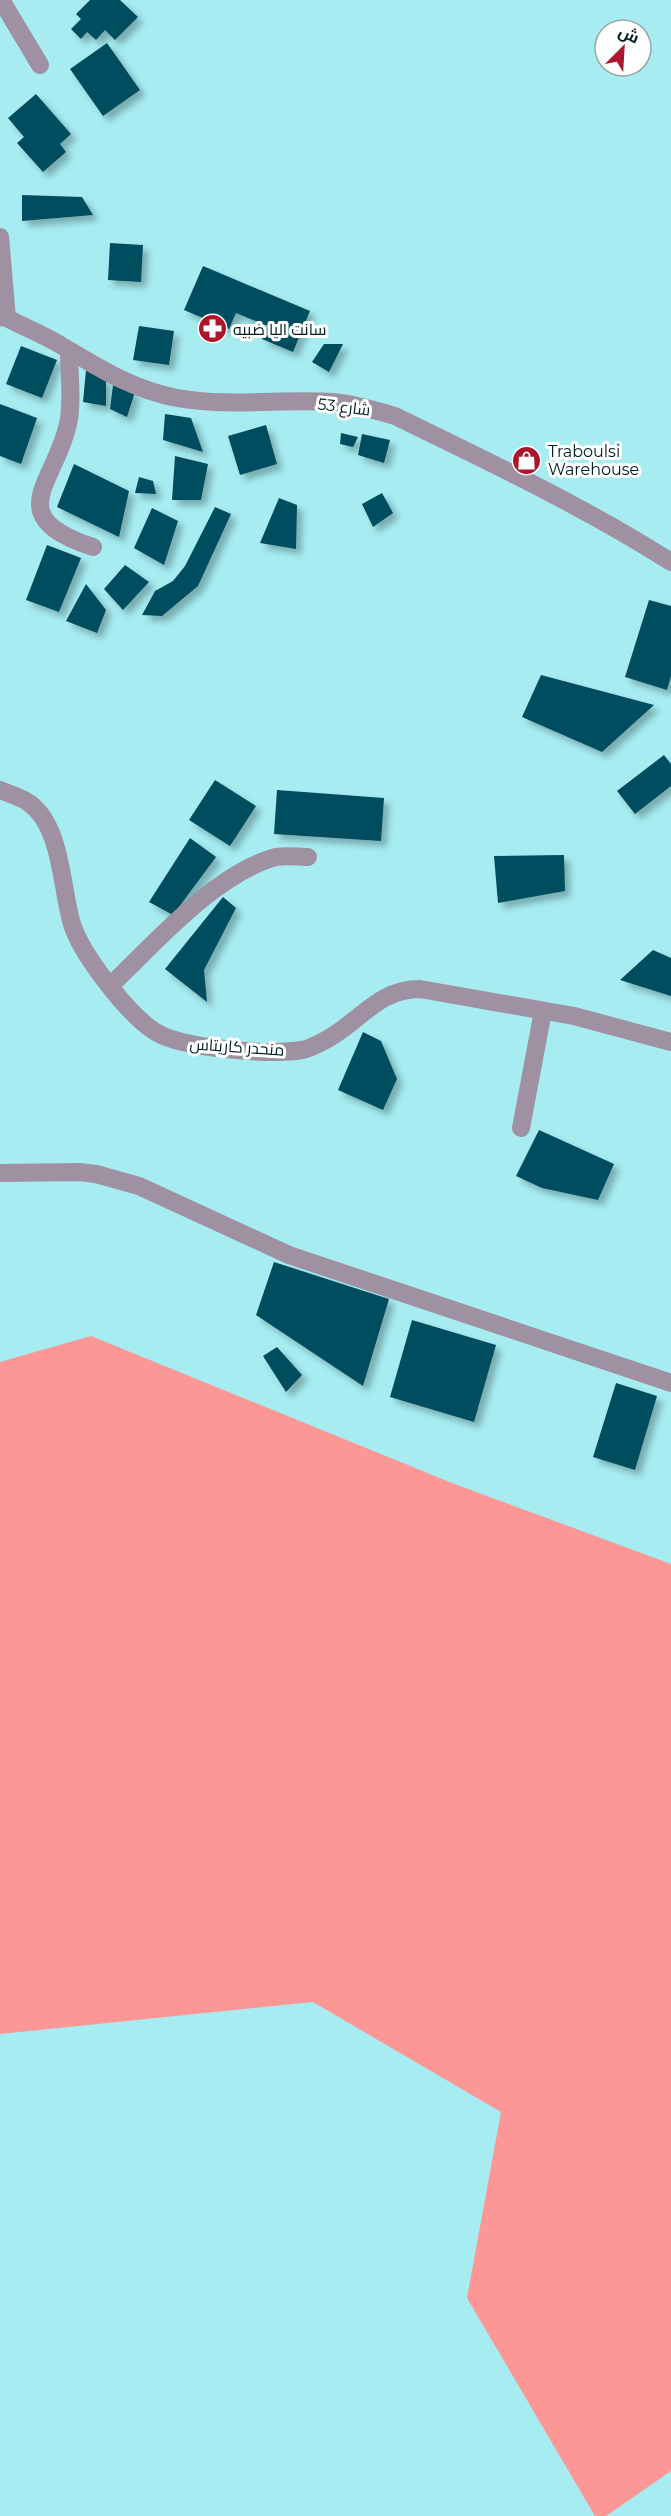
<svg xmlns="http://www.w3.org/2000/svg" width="671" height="2516" font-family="Montserrat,Cairo,sans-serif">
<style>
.green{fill:#fd9795}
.building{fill:#034d5f;filter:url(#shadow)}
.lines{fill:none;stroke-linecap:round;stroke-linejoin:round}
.minor{stroke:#9f90a2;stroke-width:18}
.labels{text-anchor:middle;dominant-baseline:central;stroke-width:6;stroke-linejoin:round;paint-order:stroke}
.poi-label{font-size:16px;fill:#001d1f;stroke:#fff;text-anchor:start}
.street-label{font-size:16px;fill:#001d1f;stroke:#fff}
</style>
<defs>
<filter id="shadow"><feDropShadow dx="5.5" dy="5.5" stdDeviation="3" flood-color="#0004"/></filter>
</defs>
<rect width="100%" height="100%" fill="#a6ecf1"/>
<path class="green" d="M91,1336L452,1483L671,1564V2471L606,2516H595L467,2298L501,2112L313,2002L0,2034V1362Z"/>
<path class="building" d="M90,0H120L138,17L115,40L105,30L96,40L87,32L81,39L71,29L81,19L76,14Z
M107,43L140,90L103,116L70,69Z
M36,94L71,134L60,144L66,152L43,172L17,143L24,137L8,118Z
M22,195L82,197L93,215L22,221Z
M110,243L143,245L141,282L108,280Z
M203,266L310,311L293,352L262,339L268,326L236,313L229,329L184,310Z
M139,326L174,331L169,365L133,360Z
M324,344H343L329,372L312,362Z
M21,346L57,360L42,398L6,384Z
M86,370L106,380V406L83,402Z
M113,385L135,392L127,417L110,409Z
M0,404L37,418L21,464L0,456Z
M165,414L191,418L203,452L163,440Z
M266,425L277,464L240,475L228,436Z
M341,433L358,437L353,447L340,444Z
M362,434L390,440L384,463L358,455Z
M175,456L208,464L201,500H172Z
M74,464L129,491L119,537L57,507Z
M139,477L153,481L156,494L135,493Z
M382,493L393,513L373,527L362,504Z
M279,498L297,505L296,549L260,543Z
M215,507L231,514L198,586L162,616L142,615L155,591L173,581L185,566Z
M152,508L178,521L164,565L134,548Z
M47,545L81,558L59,612L26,600Z
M125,565L149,582L123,610L104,589Z
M86,584L106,610L97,633L66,621Z
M649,600L671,606V676L667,690L625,677Z
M541,675L654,705L602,752L522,717Z
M664,755L671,764V786L635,814L617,791Z
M215,780L256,806L230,846L189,820Z
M277,790L384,798L381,841L274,834Z
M190,838L216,857L173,915L149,902Z
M564,855L565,891L498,903L494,856Z
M223,897L236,908L204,970L207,1002L165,969Z
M653,950L671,958V996L620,980Z
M363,1032L381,1041L397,1079L383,1110L338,1090Z
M539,1130L614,1164L598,1200L542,1188L516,1176Z
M274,1262L389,1299L363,1386L256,1315Z
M412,1320L496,1345L474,1422L390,1397Z
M277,1347L302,1375L286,1392L263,1356Z
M616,1383L657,1396L635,1470L593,1457Z"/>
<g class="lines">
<path class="minor" d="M1,0L40,65
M0,237L7,318
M0,317L7,318C24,327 41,334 57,343C96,366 132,390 177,398C229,407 281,399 333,402C354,404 375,410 395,416C489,462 583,506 671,562
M69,351C69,374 73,402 68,424C55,484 0,516 93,547
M0,790C9,794 21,797 29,803C62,826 61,888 72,924C81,954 128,1014 154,1031C181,1049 270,1055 302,1050C309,1049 316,1045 322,1042C359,1024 376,989 420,989L574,1016L671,1042
M111,985C156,942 216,873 276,857C286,855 298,857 308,857
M521,1128L543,1011
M0,1173L79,1172L96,1174L139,1186L289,1255L671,1383"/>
</g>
<defs>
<symbol id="pharmacy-disc" viewBox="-11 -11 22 22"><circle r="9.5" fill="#ac162c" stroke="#fff"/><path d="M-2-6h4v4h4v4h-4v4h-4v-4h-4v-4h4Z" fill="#fff"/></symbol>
<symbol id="shop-disc" viewBox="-11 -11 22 22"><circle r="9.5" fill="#ac162c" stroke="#fff"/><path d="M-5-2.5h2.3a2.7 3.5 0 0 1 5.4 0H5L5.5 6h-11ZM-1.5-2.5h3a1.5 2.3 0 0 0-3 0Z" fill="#fff"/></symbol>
</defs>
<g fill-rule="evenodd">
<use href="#pharmacy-disc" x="196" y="312" width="33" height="33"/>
<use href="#shop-disc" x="510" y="444" width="33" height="33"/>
</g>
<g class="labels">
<g class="poi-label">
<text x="233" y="329">سانت اليا ضبيه</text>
<text x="548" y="451">Traboulsi<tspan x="548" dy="18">Warehouse</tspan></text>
</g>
<g class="street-label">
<text transform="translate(344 407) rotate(7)">شارع 53</text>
<text transform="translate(237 1047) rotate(4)">منحدر كاريتاس</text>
</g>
</g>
<g transform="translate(623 48) rotate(24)"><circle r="28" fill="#ffffff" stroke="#99a5a5" stroke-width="1.5"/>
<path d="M0-4.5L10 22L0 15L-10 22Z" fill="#ac162c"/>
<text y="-9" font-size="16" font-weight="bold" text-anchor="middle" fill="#001d1f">ش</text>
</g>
</svg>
